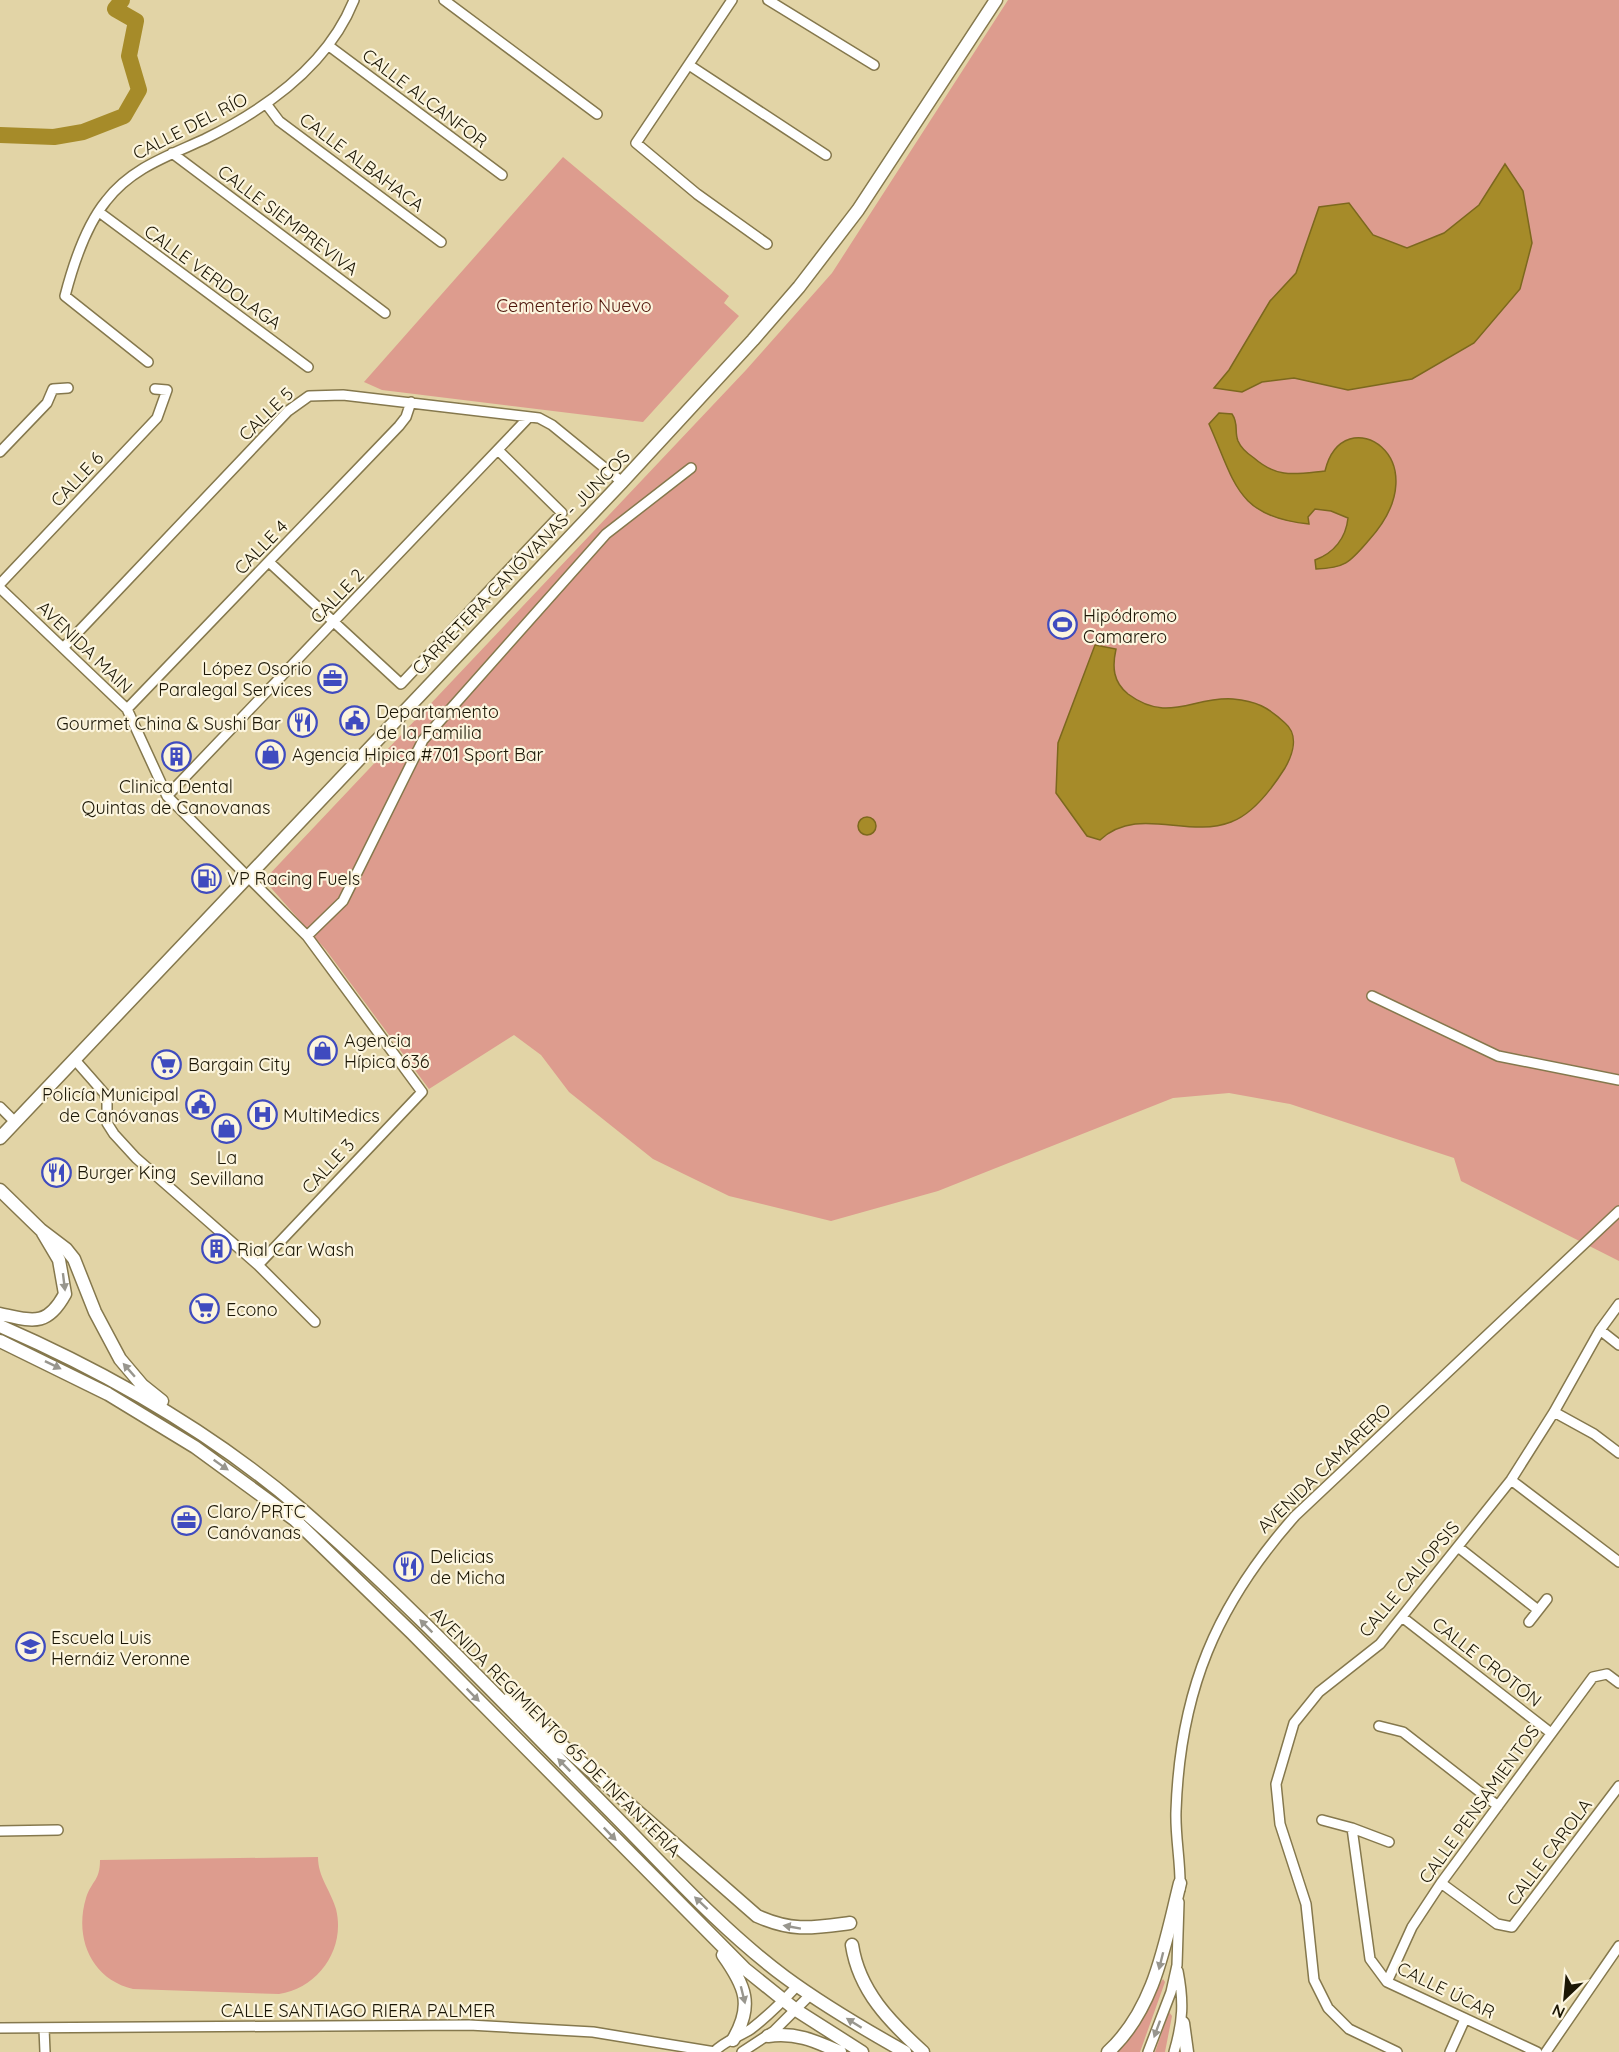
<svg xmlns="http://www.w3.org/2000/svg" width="1619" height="2052" font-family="Quicksand,sans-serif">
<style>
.green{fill:#dd9c8e}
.water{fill:#a68b29;stroke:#7c681e;stroke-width:1.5}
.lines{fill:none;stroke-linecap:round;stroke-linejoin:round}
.river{stroke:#a68b29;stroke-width:16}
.minor-casing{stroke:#85784d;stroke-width:12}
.major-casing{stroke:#85784d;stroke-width:15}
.minor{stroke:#fff;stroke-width:9}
.major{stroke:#fff;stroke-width:12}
.oneway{fill:#98968e}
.labels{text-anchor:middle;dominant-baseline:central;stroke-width:4.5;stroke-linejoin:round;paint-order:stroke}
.street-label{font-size:18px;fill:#1b1605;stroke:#fcf5de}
.park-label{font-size:18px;fill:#4f160b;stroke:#fcf5de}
.poi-label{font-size:18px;fill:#1b1605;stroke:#fcf5de;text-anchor:start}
</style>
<rect width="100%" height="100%" fill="#e2d4a6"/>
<path class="green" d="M1008,0H1619V1261L1461,1181L1454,1158L1290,1104L1229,1093L1173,1098L938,1191L831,1221L729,1196L653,1159L569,1092L541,1055L514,1035L429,1089L326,950L264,880L746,370L832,273Z
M563,157L729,296L724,303L739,316L643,422L382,390L364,382Z
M318,1857C318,1877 330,1889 336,1909C346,1949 318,1988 279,1994L133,1989C91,1979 74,1938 86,1898C92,1880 100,1881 100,1860Z
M1163,1979L1165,1982L1140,2052H1114Z
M1169,2012L1172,2016L1165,2052H1155Z"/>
<path class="water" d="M1505,164L1523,191L1532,243L1520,289L1474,343L1412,379L1348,390L1294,378L1262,382L1242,392L1214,388L1229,370L1270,301L1296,273L1319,207L1349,203L1373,235L1407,248L1444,233L1479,205Z
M1219,413L1232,414C1239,424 1234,431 1238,441C1241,448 1248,454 1254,458C1278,479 1296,474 1325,471C1343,397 1443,458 1369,540C1350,562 1346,568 1316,569L1315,560C1334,553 1346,538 1348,518L1331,511L1315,509L1308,517L1309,524C1236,517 1235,482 1209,424Z
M1095,645L1116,649C1112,667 1113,682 1128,694C1168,724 1193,696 1233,699C1256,701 1268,707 1285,723C1299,735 1293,754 1285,768C1273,787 1253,814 1231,822C1187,839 1138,805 1100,840L1087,836L1056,793L1058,743Z
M858 826a9 9 0 1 1 18 0a9 9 0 1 1-18 0Z"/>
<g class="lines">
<path class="river" d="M0,135L54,137L83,132L124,116L139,90L129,56L136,21L115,9L122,0"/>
<defs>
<path id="minor" d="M444,0L597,114
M732,0L636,143L697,194L767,244
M768,0L874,65
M329,46L502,175
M689,65L826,155
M267,105L279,121L441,242
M172,153L385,313
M99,212L308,367
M148,362L65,296C73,265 85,227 106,201C131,168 168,156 205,139C266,109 328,65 354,0
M0,452L47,403L53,389L68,388
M269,562L401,684L562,513L499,451
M0,584L157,418L167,390L155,389
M0,588L127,709L167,796L307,936L422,1092L258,1265
M63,648L288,411L309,396L343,395L539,418L552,425L622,482
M127,709L399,426L406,417L411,402
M167,796L529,417
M307,936L343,901L423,740L606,534L691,468
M1372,996L1498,1056L1619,1080
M75,1060L104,1093L107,1101V1123L114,1134L136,1158L258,1265L315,1322
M0,1107L15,1122
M1600,1330L1619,1345
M1554,1412L1594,1434L1619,1453
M1511,1480L1619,1562
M1458,1547L1538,1610
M1402,1617L1551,1733
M1529,1622L1547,1599
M1379,1726L1403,1732L1498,1806
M1322,1820L1352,1828L1389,1842
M1352,1828L1370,1959L1387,1982L1537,2052
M0,1831L58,1830
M1441,1883L1497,1924L1512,1927L1619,1786
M1180,1889C1181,1863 1175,1837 1176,1811C1180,1691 1216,1605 1295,1516L1619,1211
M1387,1982L1412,1927L1441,1883L1593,1677L1607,1674L1619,1683
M0,2028L469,2025L593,2032L715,2052
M44,2028L45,2052
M714,2052C724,2041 739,2037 751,2029C768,2016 783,2001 797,1986
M742,2052L774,2031L810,1995
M1148,2052L1171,1992L1177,1965L1179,1902
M1174,2052C1183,2021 1184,2002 1178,1971
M1397,2052L1349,2029L1328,2008L1314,1980L1306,1904L1280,1824L1276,1784L1284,1757L1294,1723L1319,1692L1380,1644L1511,1480L1554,1412L1600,1330L1619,1304
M1450,2052L1465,2019
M1546,2052L1619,1946"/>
<path id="major" d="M0,1138L622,482L753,340L799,287L858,210L996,0
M0,1190L41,1230L66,1249L74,1259L95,1312L120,1359L142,1385L162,1401
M0,1314C33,1321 47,1327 65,1294L59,1260L43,1233
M0,1326C108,1373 210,1431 300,1508C411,1604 512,1712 615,1816C669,1871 723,1931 785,1977C823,2005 864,2029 905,2052
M0,1341L108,1394L195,1447L295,1520L412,1633L745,1969L796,2010L862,2052
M509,1699L757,1916C793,1932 812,1928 850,1923
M852,1945C859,1991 890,2022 923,2052
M723,1955C745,1986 754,2005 733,2040
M1183,2023L1187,2052
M768,2036C796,2032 815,2041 840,2052
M1108,2052C1155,2009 1165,1943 1180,1883"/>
</defs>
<use href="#minor" class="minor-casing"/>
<use href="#major" class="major-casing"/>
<use href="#minor" class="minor"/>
<use href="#major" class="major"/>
</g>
<defs><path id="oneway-solid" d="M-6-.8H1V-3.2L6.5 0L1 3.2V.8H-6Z" transform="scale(1.5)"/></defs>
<g class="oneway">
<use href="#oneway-solid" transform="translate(64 1282) rotate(83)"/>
<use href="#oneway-solid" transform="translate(53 1365) rotate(26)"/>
<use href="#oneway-solid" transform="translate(129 1370) rotate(-131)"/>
<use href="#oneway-solid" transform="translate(221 1465) rotate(35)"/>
<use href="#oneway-solid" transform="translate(426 1626) rotate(-135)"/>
<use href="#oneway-solid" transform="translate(473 1695) rotate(45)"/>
<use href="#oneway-solid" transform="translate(564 1765) rotate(-135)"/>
<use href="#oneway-solid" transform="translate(610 1834) rotate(46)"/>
<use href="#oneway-solid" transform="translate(701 1903) rotate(-137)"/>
<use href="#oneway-solid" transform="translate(792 1927) rotate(-170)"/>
<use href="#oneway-solid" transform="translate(1161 1961) rotate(104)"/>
<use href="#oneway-solid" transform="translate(743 1995) rotate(76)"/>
<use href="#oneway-solid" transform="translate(854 2023) rotate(-148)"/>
<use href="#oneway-solid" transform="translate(1157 2029) rotate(110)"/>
</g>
<defs>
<symbol id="stadium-ring" viewBox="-11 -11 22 22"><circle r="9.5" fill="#fcf5de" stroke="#3f4bbf" stroke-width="1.5"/><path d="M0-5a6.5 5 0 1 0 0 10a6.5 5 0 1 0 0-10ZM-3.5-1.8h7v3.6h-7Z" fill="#3f4bbf"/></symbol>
<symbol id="office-ring" viewBox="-11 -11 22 22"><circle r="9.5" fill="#fcf5de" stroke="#3f4bbf" stroke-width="1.5"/><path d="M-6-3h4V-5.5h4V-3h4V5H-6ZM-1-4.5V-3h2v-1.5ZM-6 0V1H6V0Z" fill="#3f4bbf"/></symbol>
<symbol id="civic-ring" viewBox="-11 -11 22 22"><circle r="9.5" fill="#fcf5de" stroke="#3f4bbf" stroke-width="1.5"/><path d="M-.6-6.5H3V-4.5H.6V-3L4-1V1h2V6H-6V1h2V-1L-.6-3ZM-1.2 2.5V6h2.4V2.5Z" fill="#3f4bbf"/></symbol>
<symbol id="restaurant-ring" viewBox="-11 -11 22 22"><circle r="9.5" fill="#fcf5de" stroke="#3f4bbf" stroke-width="1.5"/><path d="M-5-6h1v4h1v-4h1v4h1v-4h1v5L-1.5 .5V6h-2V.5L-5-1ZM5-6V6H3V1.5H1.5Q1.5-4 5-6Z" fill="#3f4bbf"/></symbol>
<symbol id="shop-ring" viewBox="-11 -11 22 22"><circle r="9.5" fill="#fcf5de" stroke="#3f4bbf" stroke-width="1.5"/><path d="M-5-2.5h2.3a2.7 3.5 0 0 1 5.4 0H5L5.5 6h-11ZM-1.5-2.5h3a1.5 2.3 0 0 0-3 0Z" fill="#3f4bbf"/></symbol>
<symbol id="building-ring" viewBox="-11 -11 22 22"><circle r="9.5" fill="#fcf5de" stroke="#3f4bbf" stroke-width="1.5"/><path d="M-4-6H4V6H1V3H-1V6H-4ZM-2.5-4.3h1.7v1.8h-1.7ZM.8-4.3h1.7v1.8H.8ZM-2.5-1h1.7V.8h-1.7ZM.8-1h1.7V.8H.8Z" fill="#3f4bbf"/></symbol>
<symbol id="fuel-ring" viewBox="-11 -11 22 22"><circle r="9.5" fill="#fcf5de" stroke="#3f4bbf" stroke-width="1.5"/><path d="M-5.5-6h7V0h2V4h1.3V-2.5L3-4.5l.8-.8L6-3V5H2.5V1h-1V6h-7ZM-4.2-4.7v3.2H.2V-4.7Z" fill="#3f4bbf"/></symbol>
<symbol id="supermarket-ring" viewBox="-11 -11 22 22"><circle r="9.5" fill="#fcf5de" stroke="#3f4bbf" stroke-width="1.5"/><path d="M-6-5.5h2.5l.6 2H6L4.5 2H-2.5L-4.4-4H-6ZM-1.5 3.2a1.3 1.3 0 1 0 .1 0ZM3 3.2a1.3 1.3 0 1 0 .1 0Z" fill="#3f4bbf"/></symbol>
<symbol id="hospital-ring" viewBox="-11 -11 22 22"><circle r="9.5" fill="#fcf5de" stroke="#3f4bbf" stroke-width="1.5"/><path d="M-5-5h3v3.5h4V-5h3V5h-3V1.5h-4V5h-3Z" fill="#3f4bbf"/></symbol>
<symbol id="school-ring" viewBox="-11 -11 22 22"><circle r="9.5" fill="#fcf5de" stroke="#3f4bbf" stroke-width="1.5"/><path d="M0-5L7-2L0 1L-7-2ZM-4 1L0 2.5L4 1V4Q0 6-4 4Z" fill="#3f4bbf"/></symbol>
</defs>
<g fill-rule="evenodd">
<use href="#stadium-ring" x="1046" y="608" width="33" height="33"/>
<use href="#office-ring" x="316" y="662" width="33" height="33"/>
<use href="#civic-ring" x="338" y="704" width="33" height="33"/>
<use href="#restaurant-ring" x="286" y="706" width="33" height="33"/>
<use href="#shop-ring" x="254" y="738" width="33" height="33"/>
<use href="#building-ring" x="160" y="740" width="33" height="33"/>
<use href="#fuel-ring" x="190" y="862" width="33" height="33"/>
<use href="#shop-ring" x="306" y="1034" width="33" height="33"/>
<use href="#supermarket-ring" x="150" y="1048" width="33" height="33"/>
<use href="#civic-ring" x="184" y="1088" width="33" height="33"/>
<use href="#hospital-ring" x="246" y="1098" width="33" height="33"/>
<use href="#shop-ring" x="210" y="1112" width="33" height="33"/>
<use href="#restaurant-ring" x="40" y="1156" width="33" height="33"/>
<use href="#building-ring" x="200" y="1232" width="33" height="33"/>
<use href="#supermarket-ring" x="188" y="1292" width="33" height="33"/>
<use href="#office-ring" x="170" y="1504" width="33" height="33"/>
<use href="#restaurant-ring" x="392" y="1550" width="33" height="33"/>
<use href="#school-ring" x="14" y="1630" width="33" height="33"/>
</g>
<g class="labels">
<g class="street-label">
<text transform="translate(425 98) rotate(37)">CALLE ALCANFOR</text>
<text transform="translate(190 126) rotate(-27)">CALLE DEL RÍO</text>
<text transform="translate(362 162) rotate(37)">CALLE ALBAHACA</text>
<text transform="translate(288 220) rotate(37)">CALLE SIEMPREVIVA</text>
<text transform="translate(213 277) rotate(36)">CALLE VERDOLAGA</text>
<text transform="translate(266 414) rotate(-44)">CALLE 5</text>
<text transform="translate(77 479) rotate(-47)">CALLE 6</text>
<text transform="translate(261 547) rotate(-46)">CALLE 4</text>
<text transform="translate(521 562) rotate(-46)">CARRETERA CANÓVANAS - JUNCOS</text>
<text transform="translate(337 596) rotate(-46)">CALLE 2</text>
<text transform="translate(85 647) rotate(44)">AVENIDA MAIN</text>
<text transform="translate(328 1166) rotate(-47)">CALLE 3</text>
<text transform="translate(1324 1468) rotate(-44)">AVENIDA CAMARERO</text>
<text transform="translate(1409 1579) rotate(-50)">CALLE CALIOPSIS</text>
<text transform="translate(1487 1662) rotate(38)">CALLE CROTÓN</text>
<text transform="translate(556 1732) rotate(45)">AVENIDA REGIMIENTO 65 DE INFANTERÍA</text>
<text transform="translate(1479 1804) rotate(-54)">CALLE PENSAMIENTOS</text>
<text transform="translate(1549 1852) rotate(-53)">CALLE CAROLA</text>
<text transform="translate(1446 1990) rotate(26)">CALLE ÚCAR</text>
<text x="358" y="2010">CALLE SANTIAGO RIERA PALMER</text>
</g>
<g class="park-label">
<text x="574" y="305">Cementerio Nuevo</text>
</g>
<g class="poi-label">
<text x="1083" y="615">Hipódromo<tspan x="1083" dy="21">Camarero</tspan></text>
<text x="312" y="668" text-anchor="end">López Osorio<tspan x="312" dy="21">Paralegal Services</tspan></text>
<text x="376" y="711">Departamento<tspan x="376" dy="21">de la Familia</tspan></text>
<text x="281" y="723" text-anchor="end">Gourmet China &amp; Sushi Bar</text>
<text x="292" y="754">Agencia Hipica #701 Sport Bar</text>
<text x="176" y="786" text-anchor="middle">Clinica Dental<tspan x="176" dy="21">Quintas de Canovanas</tspan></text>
<text x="227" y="878">VP Racing Fuels</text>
<text x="344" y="1040">Agencia<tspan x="344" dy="21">Hípica 636</tspan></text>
<text x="188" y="1064">Bargain City</text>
<text x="179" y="1094" text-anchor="end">Policía Municipal<tspan x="179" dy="21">de Canóvanas</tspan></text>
<text x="283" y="1115">MultiMedics</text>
<text x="227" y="1157" text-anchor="middle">La<tspan x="227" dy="21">Sevillana</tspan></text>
<text x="77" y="1172">Burger King</text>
<text x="237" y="1249">Rial Car Wash</text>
<text x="226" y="1309">Econo</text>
<text x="207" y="1511">Claro/PRTC<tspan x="207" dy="21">Canóvanas</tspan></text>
<text x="430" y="1556">Delicias<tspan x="430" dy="21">de Micha</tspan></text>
<text x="51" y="1637">Escuela Luis<tspan x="51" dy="21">Hernáiz Veronne</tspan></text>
</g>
</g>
<g transform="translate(1565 1998) rotate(206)" stroke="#fcf5de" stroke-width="4.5" paint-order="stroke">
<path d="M0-4.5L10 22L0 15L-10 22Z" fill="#1b1605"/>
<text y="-9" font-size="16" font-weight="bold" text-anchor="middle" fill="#1b1605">N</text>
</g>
</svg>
